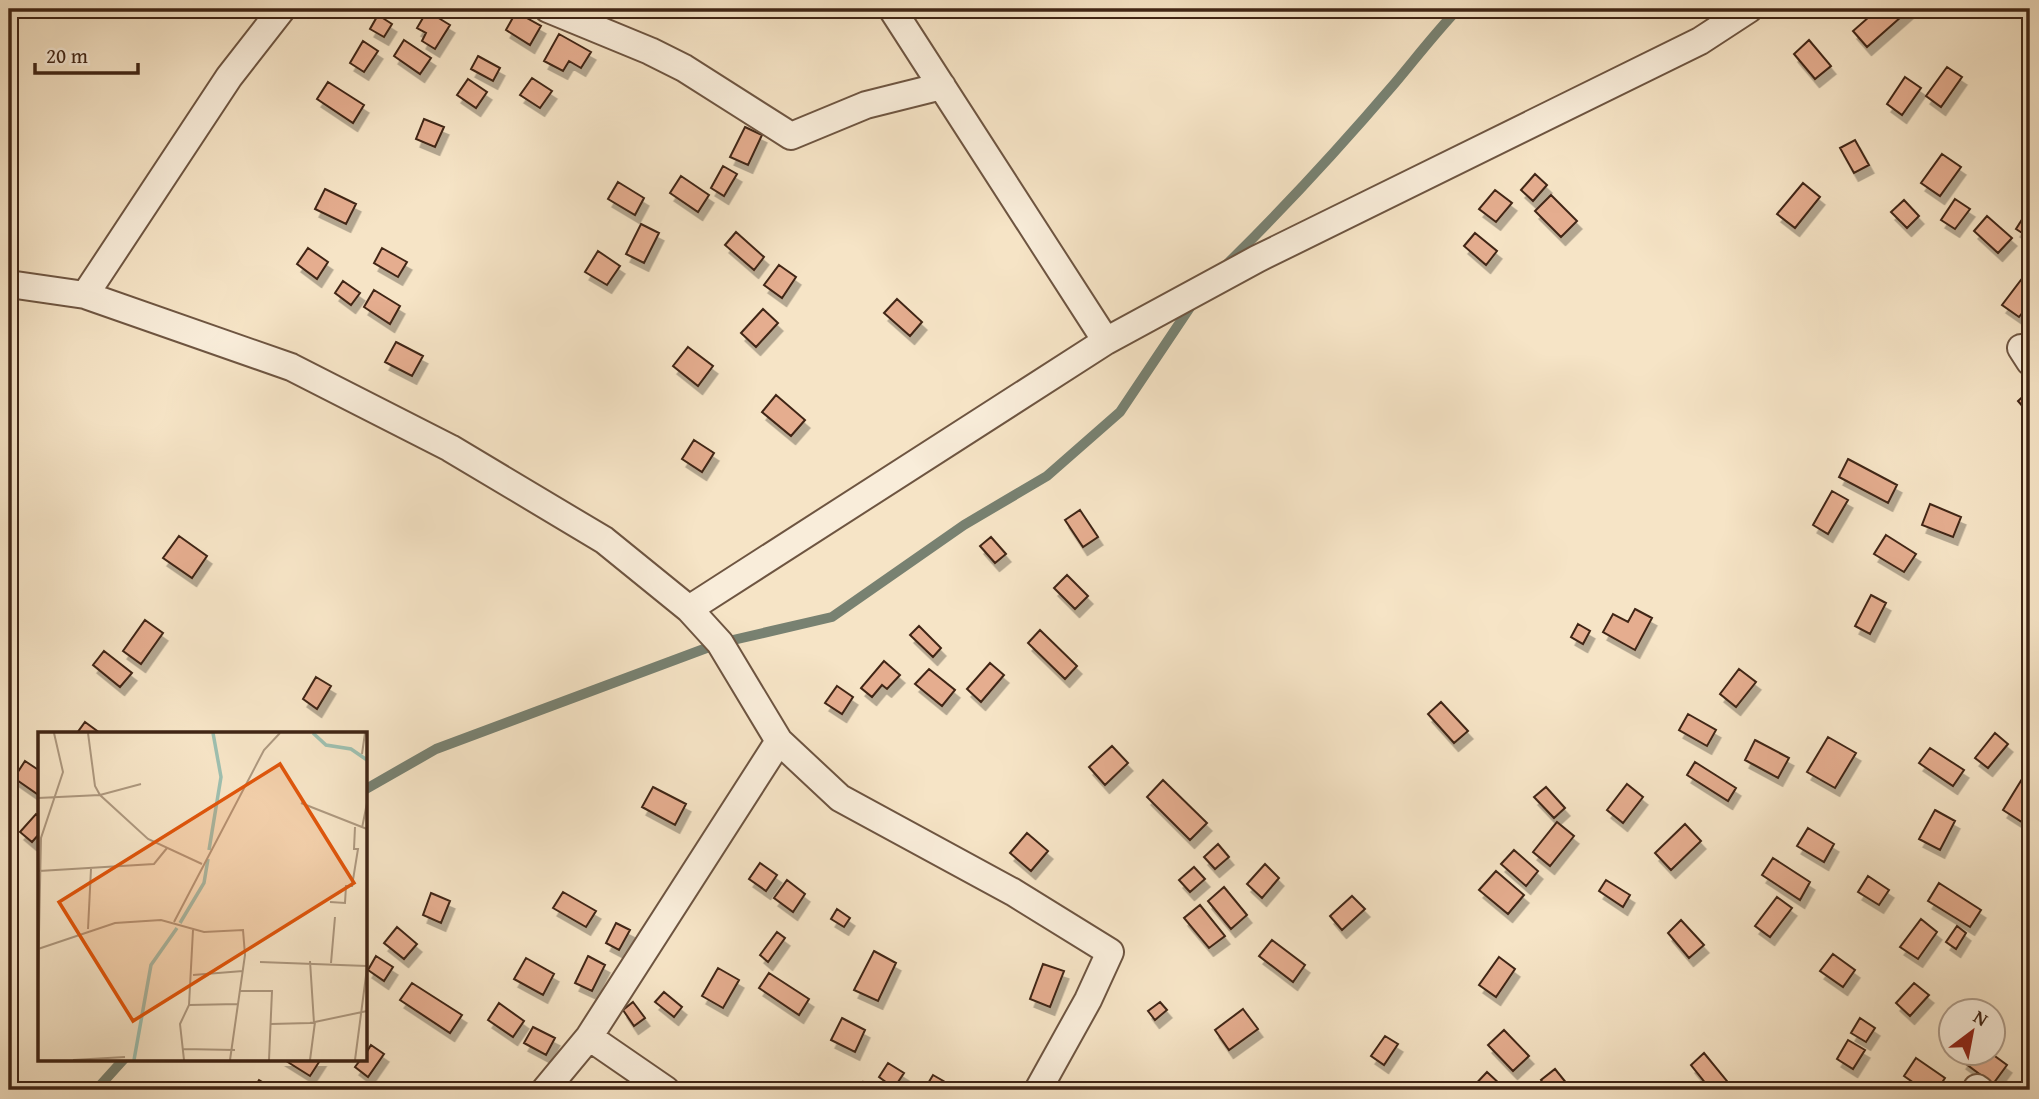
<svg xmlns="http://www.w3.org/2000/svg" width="2039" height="1099" font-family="'Gentium Book Plus',serif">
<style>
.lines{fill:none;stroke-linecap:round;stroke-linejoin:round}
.stream{stroke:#788171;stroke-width:10}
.building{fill:#e5ad8f;stroke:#402515;stroke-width:2;filter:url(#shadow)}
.minor-casing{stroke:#6e5541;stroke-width:30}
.minor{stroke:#f9edda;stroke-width:26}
.inset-river{fill:none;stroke:#9ebfaf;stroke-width:3.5}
.inset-road{fill:none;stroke:#ad987f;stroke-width:2}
.view{fill:#e0560c;fill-opacity:0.15;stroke:#e0560c;stroke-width:3.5}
.inset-edge{fill:none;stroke:#402515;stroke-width:3.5}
</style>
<defs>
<filter id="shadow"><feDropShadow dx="4.5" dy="8" stdDeviation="0" flood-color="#0004"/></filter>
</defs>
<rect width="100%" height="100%" fill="#f6e4c6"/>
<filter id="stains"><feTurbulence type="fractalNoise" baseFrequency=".00286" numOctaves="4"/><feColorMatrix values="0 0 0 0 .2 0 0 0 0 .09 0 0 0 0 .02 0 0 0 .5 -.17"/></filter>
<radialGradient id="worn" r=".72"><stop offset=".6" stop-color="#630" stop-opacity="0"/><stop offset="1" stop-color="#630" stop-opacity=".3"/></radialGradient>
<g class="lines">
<path class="stream" d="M1226,265C1285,207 1342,145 1395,83C1416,58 1436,32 1458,9
M366,789L436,749L720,643L832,617L964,525L1047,476L1120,412L1193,303
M96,1090L124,1059"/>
</g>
<path class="building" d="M1878,9H1910L1867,47L1853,31Z
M427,11L450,25L435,49L422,41L426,33L417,28Z
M516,12L541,26L530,45L506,30Z
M378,15L392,24L384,37L370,29Z
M559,34L591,52L581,68L569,61L563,71L544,61Z
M404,40L431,58L420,74L394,56Z
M1809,40L1831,66L1815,79L1794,54Z
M363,41L378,51L364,72L350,63Z
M478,56L500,68L493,81L471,69Z
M1947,67L1962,77L1941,107L1926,96Z
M1905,77L1921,88L1902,115L1887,104Z
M532,78L552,91L540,108L520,95Z
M468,79L487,92L476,108L457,95Z
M328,82L364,105L353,123L317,99Z
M424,119L444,127L435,147L416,139Z
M745,127L762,135L748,165L730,157Z
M1855,140L1869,165L1854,173L1840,148Z
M1942,154L1961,167L1940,196L1921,183Z
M723,166L737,174L724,196L711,188Z
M1535,174L1547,185L1533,201L1521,190Z
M681,176L709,195L698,212L670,193Z
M618,182L644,198L635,215L608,199Z
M1803,183L1820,197L1795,228L1777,214Z
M325,189L356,204L346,224L315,209Z
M1495,190L1512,203L1496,222L1479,209Z
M1551,195L1577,221L1561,237L1535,211Z
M1955,199L1970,209L1955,229L1941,220Z
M1904,200L1919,216L1907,228L1891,212Z
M2028,210L2030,211V238L2016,229Z
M1987,216L2012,238L1998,253L1974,231Z
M641,224L659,233L644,263L626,254Z
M736,232L764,257L754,270L725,245Z
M1475,233L1497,251L1486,265L1464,246Z
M308,248L328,262L317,279L297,264Z
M382,248L407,262L398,277L374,263Z
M598,251L620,266L607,285L585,272Z
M779,265L796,277L782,298L764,285Z
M2027,272L2030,275V303L2019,317L2002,305Z
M343,281L360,293L351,305L335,293Z
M374,290L400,306L390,324L364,307Z
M897,299L922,322L910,336L884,313Z
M763,309L778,323L756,347L741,333Z
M396,342L423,356L412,376L385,362Z
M688,347L713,366L698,386L673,366Z
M2030,390V415L2018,401Z
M776,395L805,420L791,436L762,412Z
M694,440L714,453L702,472L682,459Z
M1848,459L1897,485L1888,503L1839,477Z
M1832,491L1848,500L1828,534L1813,525Z
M1930,504L1961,517L1953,537L1922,525Z
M1080,510L1098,537L1083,547L1065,520Z
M1886,535L1916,554L1904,572L1874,554Z
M179,536L207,556L192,578L163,558Z
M991,537L1006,554L995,563L980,546Z
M1067,575L1088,596L1075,609L1054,588Z
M1871,595L1886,603L1870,634L1855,626Z
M1635,609L1652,618L1635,650L1603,632L1613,614L1628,622Z
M145,620L163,633L141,664L123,651Z
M1578,624L1590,631L1583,644L1571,637Z
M919,626L941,648L933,657L910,635Z
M1040,630L1077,666L1065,679L1028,643Z
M104,651L132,673L120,687L93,665Z
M884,661L900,675L887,689L882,685L872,697L861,688Z
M990,663L1004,675L981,702L967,689Z
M929,669L955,690L942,706L915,684Z
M1739,669L1756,682L1736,707L1720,694Z
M316,677L331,686L317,709L303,699Z
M837,686L853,697L842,714L825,703Z
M1441,702L1468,731L1454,743L1428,714Z
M1688,714L1716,730L1707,746L1679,730Z
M85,722L100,733H77Z
M1995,733L2008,744L1988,768L1975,758Z
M1828,737L1856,753L1835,788L1807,772Z
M1755,740L1789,758L1778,778L1745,760Z
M1112,746L1128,763L1105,785L1089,767Z
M1930,748L1964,770L1953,786L1919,763Z
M25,761L40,771V796L14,778Z
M1695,762L1736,788L1728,801L1687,775Z
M2030,766V816L2025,824L2003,810Z
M1163,780L1207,823L1190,840L1147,797Z
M1627,784L1643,797L1623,823L1607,810Z
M653,787L686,804L675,825L642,807Z
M1546,787L1565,808L1554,818L1534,797Z
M1935,810L1955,821L1940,850L1919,839Z
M36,814L40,817V833L32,842L20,832Z
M1557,822L1574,836L1550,866L1533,852Z
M1685,824L1701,841L1671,870L1655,853Z
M1808,828L1834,844L1824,862L1797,846Z
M1027,833L1048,851L1031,871L1010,853Z
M1218,844L1229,857L1215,869L1204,857Z
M1514,850L1538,871L1526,886L1501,864Z
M1773,858L1810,882L1800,900L1762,875Z
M760,863L777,875L766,891L749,879Z
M1265,864L1279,878L1262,898L1247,884Z
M1194,867L1205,879L1190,892L1179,880Z
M1496,871L1524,895L1508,914L1479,890Z
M1868,876L1889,890L1879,905L1858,892Z
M787,880L805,894L793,912L774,898Z
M1606,880L1630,895L1623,907L1599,891Z
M1939,883L1981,910L1970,927L1928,901Z
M1224,887L1247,915L1231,929L1208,901Z
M563,892L596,911L586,927L553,908Z
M431,893L450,901L441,923L423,915Z
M1352,896L1365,909L1342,930L1330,916Z
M1777,897L1792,908L1770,937L1755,926Z
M1200,905L1225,936L1209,948L1184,918Z
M837,909L850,918L844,927L831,919Z
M1921,919L1937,932L1918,959L1900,947Z
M1681,920L1704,945L1689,958L1668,933Z
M616,923L630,930L619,950L606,943Z
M1957,926L1966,933L1956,949L1946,942Z
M397,927L417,944L404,959L384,943Z
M777,932L785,938L768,962L760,955Z
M1272,940L1305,965L1293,982L1259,956Z
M874,951L896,963L878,1001L854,990Z
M1833,954L1855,970L1843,987L1820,971Z
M376,956L393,967L384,981L368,970Z
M588,956L605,965L592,991L575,983Z
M1499,957L1515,969L1496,997L1479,985Z
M526,958L554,974L543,995L514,979Z
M1043,964L1064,971L1050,1007L1030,999Z
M718,968L739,980L723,1008L702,996Z
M769,973L809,999L799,1015L759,988Z
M412,983L462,1015L450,1033L400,1000Z
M1914,983L1929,995L1910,1016L1896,1003Z
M664,992L682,1007L674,1017L655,1002Z
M633,1002L645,1018L634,1026L623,1010Z
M1160,1002L1167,1010L1155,1020L1148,1011Z
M499,1003L524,1021L513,1037L488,1020Z
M1243,1009L1258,1029L1229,1050L1215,1030Z
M842,1018L865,1030L855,1052L831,1040Z
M1860,1018L1875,1028L1866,1042L1851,1033Z
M533,1027L555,1038L546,1055L524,1043Z
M1504,1030L1529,1056L1513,1071L1488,1045Z
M1385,1036L1398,1044L1384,1065L1371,1056Z
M1848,1040L1865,1050L1853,1069L1837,1059Z
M371,1045L384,1054L368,1077L355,1067L361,1059H366V1053Z
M1704,1053L1727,1081L1716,1090H1711L1691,1065Z
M1967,1054H1992L2007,1065L1993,1084L1962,1061Z
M1916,1058L1945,1078L1937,1090H1924L1904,1076Z
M283,1059H321L310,1076Z
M888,1063L904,1073L894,1088L879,1077Z
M1555,1069L1572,1090H1549L1541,1080Z
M1487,1072L1502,1086L1498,1090H1470Z
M933,1075L959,1090H924Z
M259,1080L274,1089L273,1090H253Z
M863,1082L872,1090H856Z"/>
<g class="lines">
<defs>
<path id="minor" d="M548,9L650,51L684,68L791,136L866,105L942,86
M892,9L1106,341
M9,284L85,295L291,367L450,448L604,540L689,609L720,643L779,741L840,798L1013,892L1110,952L1088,1000L1038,1090
M85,295L229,77L282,9
M2021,348L2030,362
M689,609L1106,341L1257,259L1700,41L1749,9
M589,1037L666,1090
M545,1090L589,1037L779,741
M1976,1090L1977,1088L1980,1090"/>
</defs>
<use href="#minor" class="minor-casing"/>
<use href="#minor" class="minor"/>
</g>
<g transform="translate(38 732)">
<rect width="329" height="329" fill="#f6e4c6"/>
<path class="inset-river" d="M275,1L288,13L313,17L329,28M171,118L183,45L175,1M142,191L166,151L170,127M96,328L113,233L139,196"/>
<path class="inset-road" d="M50,1L57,54L62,63L110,107L164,132M324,22L327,1M0,66L62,63L103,52M263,71L329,97M324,96L329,71M1,139L116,132L129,116M292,170L307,171L308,154H314L320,117H316L317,95M136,190L226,18L242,1M50,197L53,137M0,217L77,191L123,188L166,200L205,198L207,223L192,328M272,229L276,291M222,230L329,234M293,231L297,185M155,243L205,239M0,248L3,106L25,40L16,1M201,259H234L231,328M151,273L200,272M233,292L272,291L329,279M145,317L197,318M35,328L87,325M146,328L142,292L151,273L155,198M272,328L277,290M317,328L329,236"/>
<path class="view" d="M242,32L316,151L95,289L21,170Z"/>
<rect width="329" height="329" class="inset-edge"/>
</g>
<rect width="2039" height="1099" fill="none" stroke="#f6e4c6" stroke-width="35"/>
<rect x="10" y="10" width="2018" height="1078" fill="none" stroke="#402515" stroke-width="3.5"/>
<rect x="18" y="18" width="2004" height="1064" fill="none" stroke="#402515" stroke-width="2"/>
<g transform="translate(1972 1032) rotate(32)"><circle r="33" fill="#f9edda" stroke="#af9d8b" stroke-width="2"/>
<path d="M0-5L12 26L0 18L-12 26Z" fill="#8f2418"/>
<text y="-10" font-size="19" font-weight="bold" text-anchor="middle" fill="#402515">N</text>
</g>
<path d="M35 63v10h103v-10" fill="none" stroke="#402515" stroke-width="3.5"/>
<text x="46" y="63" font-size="21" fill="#402515" stroke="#f9edda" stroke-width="5" paint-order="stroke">20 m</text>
<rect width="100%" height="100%" filter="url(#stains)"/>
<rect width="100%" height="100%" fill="url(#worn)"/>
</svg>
